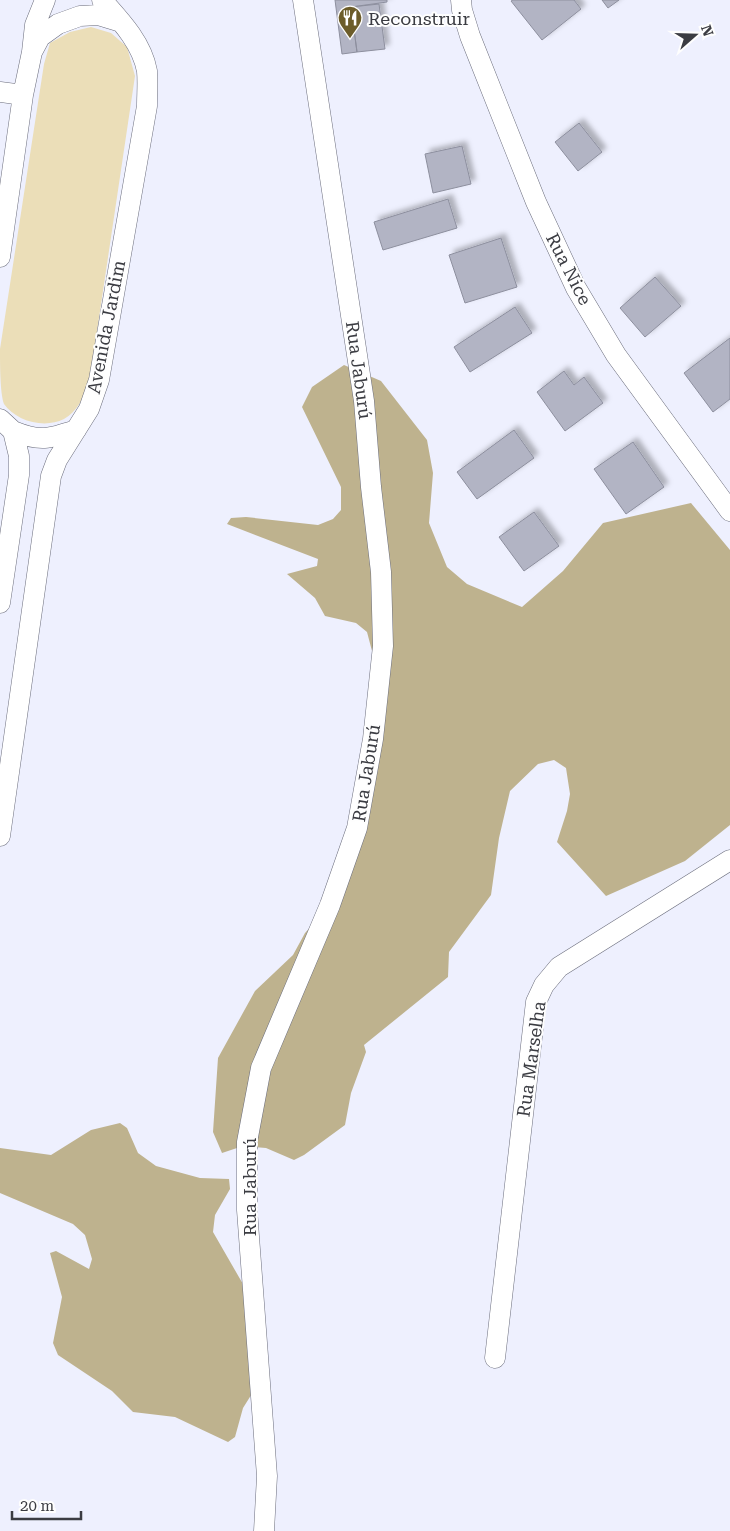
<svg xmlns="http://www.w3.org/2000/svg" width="730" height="1531" font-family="'Roboto Serif',serif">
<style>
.green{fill:#ebdeb8}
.forest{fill:#beb28e}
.building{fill:#b2b4c4;stroke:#8d8f9e;filter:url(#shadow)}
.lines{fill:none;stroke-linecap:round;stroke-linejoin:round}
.minor-casing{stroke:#6b6d7c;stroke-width:21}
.minor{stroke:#fff;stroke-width:20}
.labels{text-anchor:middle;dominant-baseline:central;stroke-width:4;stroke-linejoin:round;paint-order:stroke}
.poi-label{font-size:18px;fill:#3b3c42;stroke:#fefefe;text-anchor:start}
.street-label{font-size:18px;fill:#3b3c42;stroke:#fefefe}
</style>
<defs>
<filter id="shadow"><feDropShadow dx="4.5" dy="-4.5" stdDeviation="2.5" flood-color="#0004"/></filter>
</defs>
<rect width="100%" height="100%" fill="#eef0fe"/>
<path class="green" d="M91,27L111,33L127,47L135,76L89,385C83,398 77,412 64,419C44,429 16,421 4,404C0,393 0,363 0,349L44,64L50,43L70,32Z"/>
<path class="forest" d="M344,365L381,381L427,440L433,473L429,523L447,567L467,584L522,607L563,571L603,523L691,503L730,550V825L685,861L606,896L557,842L567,811L570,794L566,768L554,760L538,764L510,791L499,838L491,895L449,952L448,977L364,1045L366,1052L351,1093L345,1125L304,1155L294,1160L266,1148L243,1146L222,1153L213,1132L218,1058L255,991L293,955L305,933L332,903L382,689L367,632L356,623L325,616L315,598L287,574L317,566L318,559L227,524L231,518L246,517L318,525L333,519L341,510V487L302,407L312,387Z
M120,1123L127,1128L138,1153L156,1166L200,1178L229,1179L230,1189L215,1215L213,1232L251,1298L263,1376L243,1408L235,1437L228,1442L175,1417L133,1412L112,1391L58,1355L53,1343L62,1297L50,1253L56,1251L89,1269L92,1259L85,1235L73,1224L0,1193V1148L51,1155L91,1130Z"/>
<path class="building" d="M335,0H387V2L351,7L357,52L342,54Z
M513,0H574L581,9L542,40L511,1Z
M602,0H619L608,8Z
M379,4L385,49L357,52L351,7Z
M579,123L602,152L578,171L555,142Z
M462,146L471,184L433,193L425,154Z
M448,199L457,228L383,250L374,222Z
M501,238L517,287L465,303L449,255Z
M655,277L681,306L645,337L620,308Z
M515,307L532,333L470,372L454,347Z
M730,338V399L713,412L684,373Z
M564,371L574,385L584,377L603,403L565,431L537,392Z
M514,430L534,458L477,499L457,472Z
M633,442L664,487L626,514L594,469Z
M534,512L559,546L524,571L499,537Z"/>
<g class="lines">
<defs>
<path id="minor" d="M461,0L462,10L470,36L536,202L576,288L616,355L730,511
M32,52L40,37L58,24L80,16L98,15L121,22
M0,92L23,95
M0,257L23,95L32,52L35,25L45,0
M0,419L13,431L19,456V475L0,603
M13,431C40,442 49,439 76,430
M0,836L51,476L57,460L89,409L99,380L147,106C147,95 148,82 147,71C142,43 120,20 102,0
M495,1358L536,1002L544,985L559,967L730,860
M264,1531L267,1476L247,1210V1142L261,1068L330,905L357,828L373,739L383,646L381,572L371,487L364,401L303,0"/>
</defs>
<use href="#minor" class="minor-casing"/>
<use href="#minor" class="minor"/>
</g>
<defs>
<symbol id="restaurant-pin" viewBox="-11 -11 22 30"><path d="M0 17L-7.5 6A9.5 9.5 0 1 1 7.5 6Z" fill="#6c5c2a" stroke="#fefefe"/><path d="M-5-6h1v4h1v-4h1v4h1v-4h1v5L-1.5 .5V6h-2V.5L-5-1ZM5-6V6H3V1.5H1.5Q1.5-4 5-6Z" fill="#fff"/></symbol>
</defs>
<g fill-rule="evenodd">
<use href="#restaurant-pin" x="336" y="4" width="28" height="38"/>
</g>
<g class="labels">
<g class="poi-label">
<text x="368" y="18">Reconstruir</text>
</g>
<g class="street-label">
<text transform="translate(569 269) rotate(63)">Rua Nice</text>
<text transform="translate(106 327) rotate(-79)">Avenida Jardim</text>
<text transform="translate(359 370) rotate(82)">Rua Jaburú</text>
<text transform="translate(366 773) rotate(-81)">Rua Jaburú</text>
<text transform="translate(531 1059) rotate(-82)">Rua Marselha</text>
<text transform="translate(249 1187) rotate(-90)">Rua Jaburú</text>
</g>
</g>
<g transform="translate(695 35) rotate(70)" stroke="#fefefe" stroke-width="4" paint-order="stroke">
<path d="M0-4L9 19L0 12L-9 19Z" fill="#3b3c42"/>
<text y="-8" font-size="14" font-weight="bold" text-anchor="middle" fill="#3b3c42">N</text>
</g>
<path d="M12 1511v8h69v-8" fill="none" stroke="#3b3c42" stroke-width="2.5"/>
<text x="20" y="1511" font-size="15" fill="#3b3c42" stroke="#fefefe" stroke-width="4" paint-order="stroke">20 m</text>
</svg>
